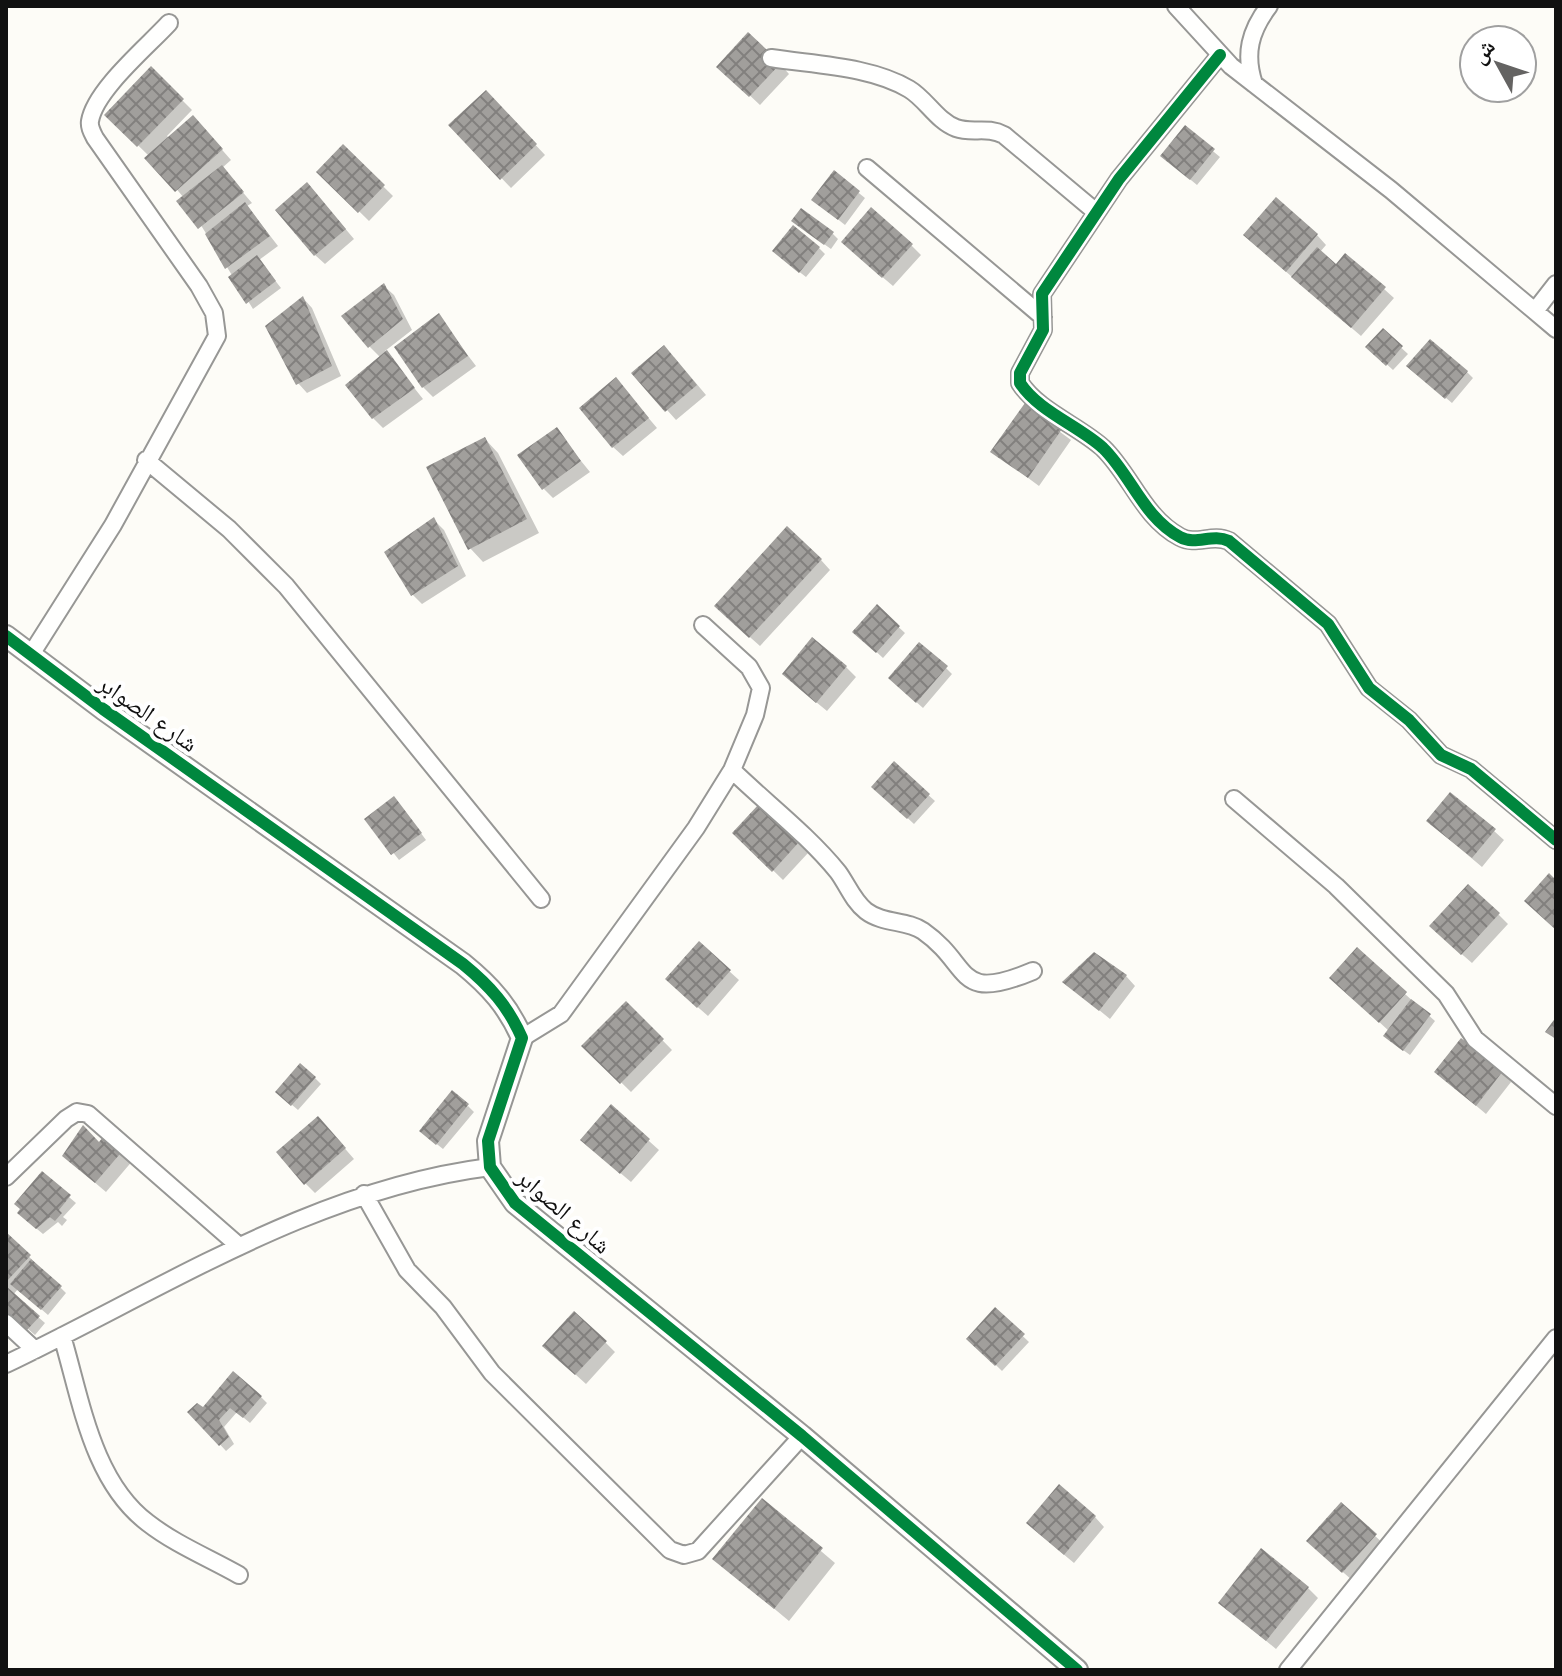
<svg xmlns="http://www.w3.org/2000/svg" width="1562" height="1676" font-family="'Libre Baskerville','Noto Naskh Arabic',serif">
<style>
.shadow{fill:#0003}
.building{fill:url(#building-cross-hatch)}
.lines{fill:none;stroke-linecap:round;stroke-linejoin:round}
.minor-casing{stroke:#979795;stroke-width:20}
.tertiary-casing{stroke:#979795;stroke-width:24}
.minor{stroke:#fffffe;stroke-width:16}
.tertiary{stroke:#fffffe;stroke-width:20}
.cycleway-casing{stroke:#fff;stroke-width:17}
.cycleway{stroke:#00873e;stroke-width:12}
.labels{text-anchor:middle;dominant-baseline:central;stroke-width:8;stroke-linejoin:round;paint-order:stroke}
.street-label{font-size:24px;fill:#111;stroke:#fff}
</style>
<defs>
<pattern id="building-cross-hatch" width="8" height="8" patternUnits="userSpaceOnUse" patternTransform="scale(2)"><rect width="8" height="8" fill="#a19f9c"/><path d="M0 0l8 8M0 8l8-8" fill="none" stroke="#82807e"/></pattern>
</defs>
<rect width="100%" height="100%" fill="#fdfcf7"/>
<path class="shadow" d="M780,64L789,74L760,105L729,76Z
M151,69L192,110L167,136L169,138L202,127L231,160L222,168L252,203L247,206L278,246L259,260L281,288L253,309L184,198L149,156L107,115Z
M486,92L545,155L511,188L451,125Z
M1185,128L1220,157L1197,185L1169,162Z
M343,147L393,196L369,221L319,172Z
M834,173L865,198L845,225L820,205Z
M317,195L354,239L325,264L315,255Z
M800,227L832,233L838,239L831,249Z
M1317,235L1326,245L1320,252L1336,266L1384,289L1394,298L1361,336L1255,245Z
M911,245L921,255L893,286L853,252Z
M819,248L825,254L806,277L780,257Z
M384,286L394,295L412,330L385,351L423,399L383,428L373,418L381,358L369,346Z
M303,298L312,308L341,376L307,393L298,383Z
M438,316L476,366L433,397L423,387Z
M1383,331L1408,354L1393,370L1368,347Z
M674,357L706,395L676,420L634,373Z
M1415,372H1467L1473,378L1452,403Z
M625,390L657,428L623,456L613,447Z
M1025,406L1071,440L1039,486L993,452Z
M556,430L590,472L553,498L544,489Z
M485,439L498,453L539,533L483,562L470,548Z
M434,520L444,530L466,576L422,604L412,594Z
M821,560L830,570L760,646L726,616Z
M877,607L905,633L883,658L855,632Z
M846,667L856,677L827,711L794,684Z
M946,668L952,674L923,708L896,684Z
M894,764L935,801L914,824L874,787Z
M400,805L426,840L399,860L367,819Z
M759,807L808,853L783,880L735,833Z
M1438,830L1494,831L1504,840L1482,867Z
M1498,914L1508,924L1472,963L1441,936Z
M729,971L739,980L708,1016L677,989Z
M1126,976L1135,986L1110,1019L1065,982Z
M1342,988L1405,994L1435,1021L1410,1055L1392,1042L1389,1031Z
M626,1003L672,1050L631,1092L584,1046Z
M1436,1072H1502L1511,1082L1486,1114Z
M315,1078L321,1084L298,1110L284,1098Z
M468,1106L474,1112L443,1149L428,1137Z
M611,1107L659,1150L631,1182L592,1149Z
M328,1129L354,1159L315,1193L305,1183Z
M107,1135L134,1159L106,1192L74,1165Z
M42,1174L76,1203L63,1217L67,1220L62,1226L58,1222L43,1234L25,1219Z
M6,1234L66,1293L48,1315L18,1289L13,1295L45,1323L35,1335L6,1310Z
M995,1310L1029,1342L1002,1371L969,1339Z
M605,1342L615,1352L586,1384L554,1355Z
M261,1397L267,1403L250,1423L237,1412L224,1427L234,1444L226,1451L190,1412Z
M762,1501L835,1563L789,1621L715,1559Z
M1341,1505L1385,1545L1353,1581L1318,1550Z
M1095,1517L1104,1527L1074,1563L1038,1533Z
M1308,1588L1318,1598L1276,1649L1220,1603Z"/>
<path class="building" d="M748,32L781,63L749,97L716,67Z
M151,66L184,99L137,147L104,115Z
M486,90L537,144L500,180L448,125Z
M193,115L223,149L175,192L144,158Z
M1185,125L1215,149L1190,180L1160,156Z
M343,144L385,185L358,213L316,172Z
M222,165L244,192L198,229L176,201Z
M834,170L860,191L838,220L811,200Z
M307,182L346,229L314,256L275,210Z
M1276,197L1318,234L1286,272L1243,235Z
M245,202L270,236L225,269L205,234Z
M871,207L913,244L882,278L841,242Z
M801,208L834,232L824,245L791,221Z
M793,225L820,247L799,273L772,251Z
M1317,247L1336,264L1345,253L1386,287L1351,328L1291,277Z
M257,255L276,281L246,304L228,277Z
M384,283L403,319L368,348L341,316Z
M303,296L332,366L296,385L265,326Z
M439,313L468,356L422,388L394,347Z
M1383,328L1403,346L1386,366L1365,347Z
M1430,339L1468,371L1445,399L1406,366Z
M664,345L697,385L665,412L631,373Z
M387,350L415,388L372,419L345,385Z
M616,377L649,418L612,448L579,408Z
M1025,403L1062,429L1028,478L990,452Z
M557,427L581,461L542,490L517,455Z
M485,437L527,519L468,550L426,467Z
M434,517L458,566L411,596L384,552Z
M787,526L822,559L749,638L714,606Z
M877,604L900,626L876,653L852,632Z
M812,637L847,666L816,703L782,674Z
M919,642L948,666L916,703L888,678Z
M894,761L930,794L907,819L871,787Z
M1450,792L1496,829L1472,858L1426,821Z
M394,796L422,833L391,855L364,819Z
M759,804L799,842L772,872L732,833Z
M1549,873L1556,880V930L1524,901Z
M1468,884L1500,913L1461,955L1429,926Z
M699,941L731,970L697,1008L665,979Z
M1357,947L1407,992L1379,1023L1329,978Z
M1094,952L1127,975L1099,1011L1062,982Z
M1411,999L1431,1014L1403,1051L1383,1036Z
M626,1001L664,1039L620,1084L581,1046Z
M1556,1017V1039L1545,1032Z
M1461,1038L1503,1071L1476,1106L1434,1072Z
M300,1063L316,1077L291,1106L275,1092Z
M452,1090L469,1104L436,1145L419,1131Z
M611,1104L650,1139L620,1174L580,1140Z
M318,1116L346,1148L304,1185L276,1152Z
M83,1125L99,1142L107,1132L125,1148L95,1183L62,1156Z
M42,1171L71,1195L59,1210L62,1213L55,1221L50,1217L36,1229L17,1213L20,1209L14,1204Z
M6,1232L31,1255L6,1282Z
M31,1259L62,1286L41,1310L10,1284Z
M6,1286L40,1316L27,1330L6,1312Z
M995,1307L1025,1334L995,1366L966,1339Z
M574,1311L607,1341L575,1375L542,1346Z
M233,1371L262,1396L243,1418L230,1408L219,1420L229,1437L219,1446L187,1412L197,1403L203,1407Z
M1059,1484L1096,1516L1064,1555L1026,1523Z
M762,1498L823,1548L774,1609L712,1559Z
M1341,1502L1377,1534L1342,1573L1306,1541Z
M1261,1548L1309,1587L1266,1641L1218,1603Z"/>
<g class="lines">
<defs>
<path id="minor" d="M1176,6L1231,66L1391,190L1556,329
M1220,55L1119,179L1042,294L1043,330L1020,373V383C1038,411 1079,426 1103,448C1131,475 1143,517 1180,537C1196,546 1212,533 1229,541L1328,624L1369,688L1409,720L1441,755L1471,769L1556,840
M771,58C815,65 870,66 909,89C926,99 937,121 956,128C972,134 987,126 1004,135L1096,212
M1254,84C1244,54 1250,31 1269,6
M867,168L1043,317
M1535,311L1556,284
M146,460L229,529L286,586L541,899
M30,656L113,525L217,336L214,313L199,286L95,138C92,132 89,127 90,121C95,90 148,46 169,23
M732,770C766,803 808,835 838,872C847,884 853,901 866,911C883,924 907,920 923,931C973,966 954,1004 1033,971
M1234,799L1336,886L1446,994L1475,1039L1556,1106
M522,1038L561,1014L696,828L732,770L755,715L761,688L749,667L703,625
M6,1177L66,1119L77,1112L88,1114L239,1246
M364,1194L407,1270L443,1307L492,1373L670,1550L684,1555L698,1551L802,1436
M6,1323L35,1350
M62,1336C81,1399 92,1481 148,1523C175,1544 209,1558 239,1575
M6,1364C163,1289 314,1189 490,1167
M1288,1670L1556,1338"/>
<path id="tertiary" d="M6,636L103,709L463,964C490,986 508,1006 522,1038L488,1141L490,1167L515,1203L802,1436L1077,1670"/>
</defs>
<use href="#minor" class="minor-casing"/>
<use href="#tertiary" class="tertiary-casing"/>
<use href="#minor" class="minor"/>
<use href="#tertiary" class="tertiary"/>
<defs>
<path id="cycleway" d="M1220,55L1119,179L1042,294L1043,330L1020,373V383C1038,411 1079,426 1103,448C1131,475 1143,517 1180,537C1196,546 1212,533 1229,541L1328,624L1369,688L1409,720L1441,755L1471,769L1556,840
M6,636L103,709L463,964C490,986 508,1006 522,1038L488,1141L490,1167L515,1203L802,1436L1077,1670"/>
</defs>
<use href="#cycleway" class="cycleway-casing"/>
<use href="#cycleway" class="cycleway"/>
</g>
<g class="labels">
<g class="street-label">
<text transform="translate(148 713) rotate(35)">شارع الصوابر</text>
<text transform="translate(564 1211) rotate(41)">شارع الصوابر</text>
</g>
</g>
<rect width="1562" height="1676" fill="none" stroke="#111111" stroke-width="16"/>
<g transform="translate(1498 64) rotate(310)"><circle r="38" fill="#ffffff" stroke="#a0a0a0" stroke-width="2"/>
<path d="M0-6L14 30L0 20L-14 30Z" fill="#646362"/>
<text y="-12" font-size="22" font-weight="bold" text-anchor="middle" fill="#111111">ش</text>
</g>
</svg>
